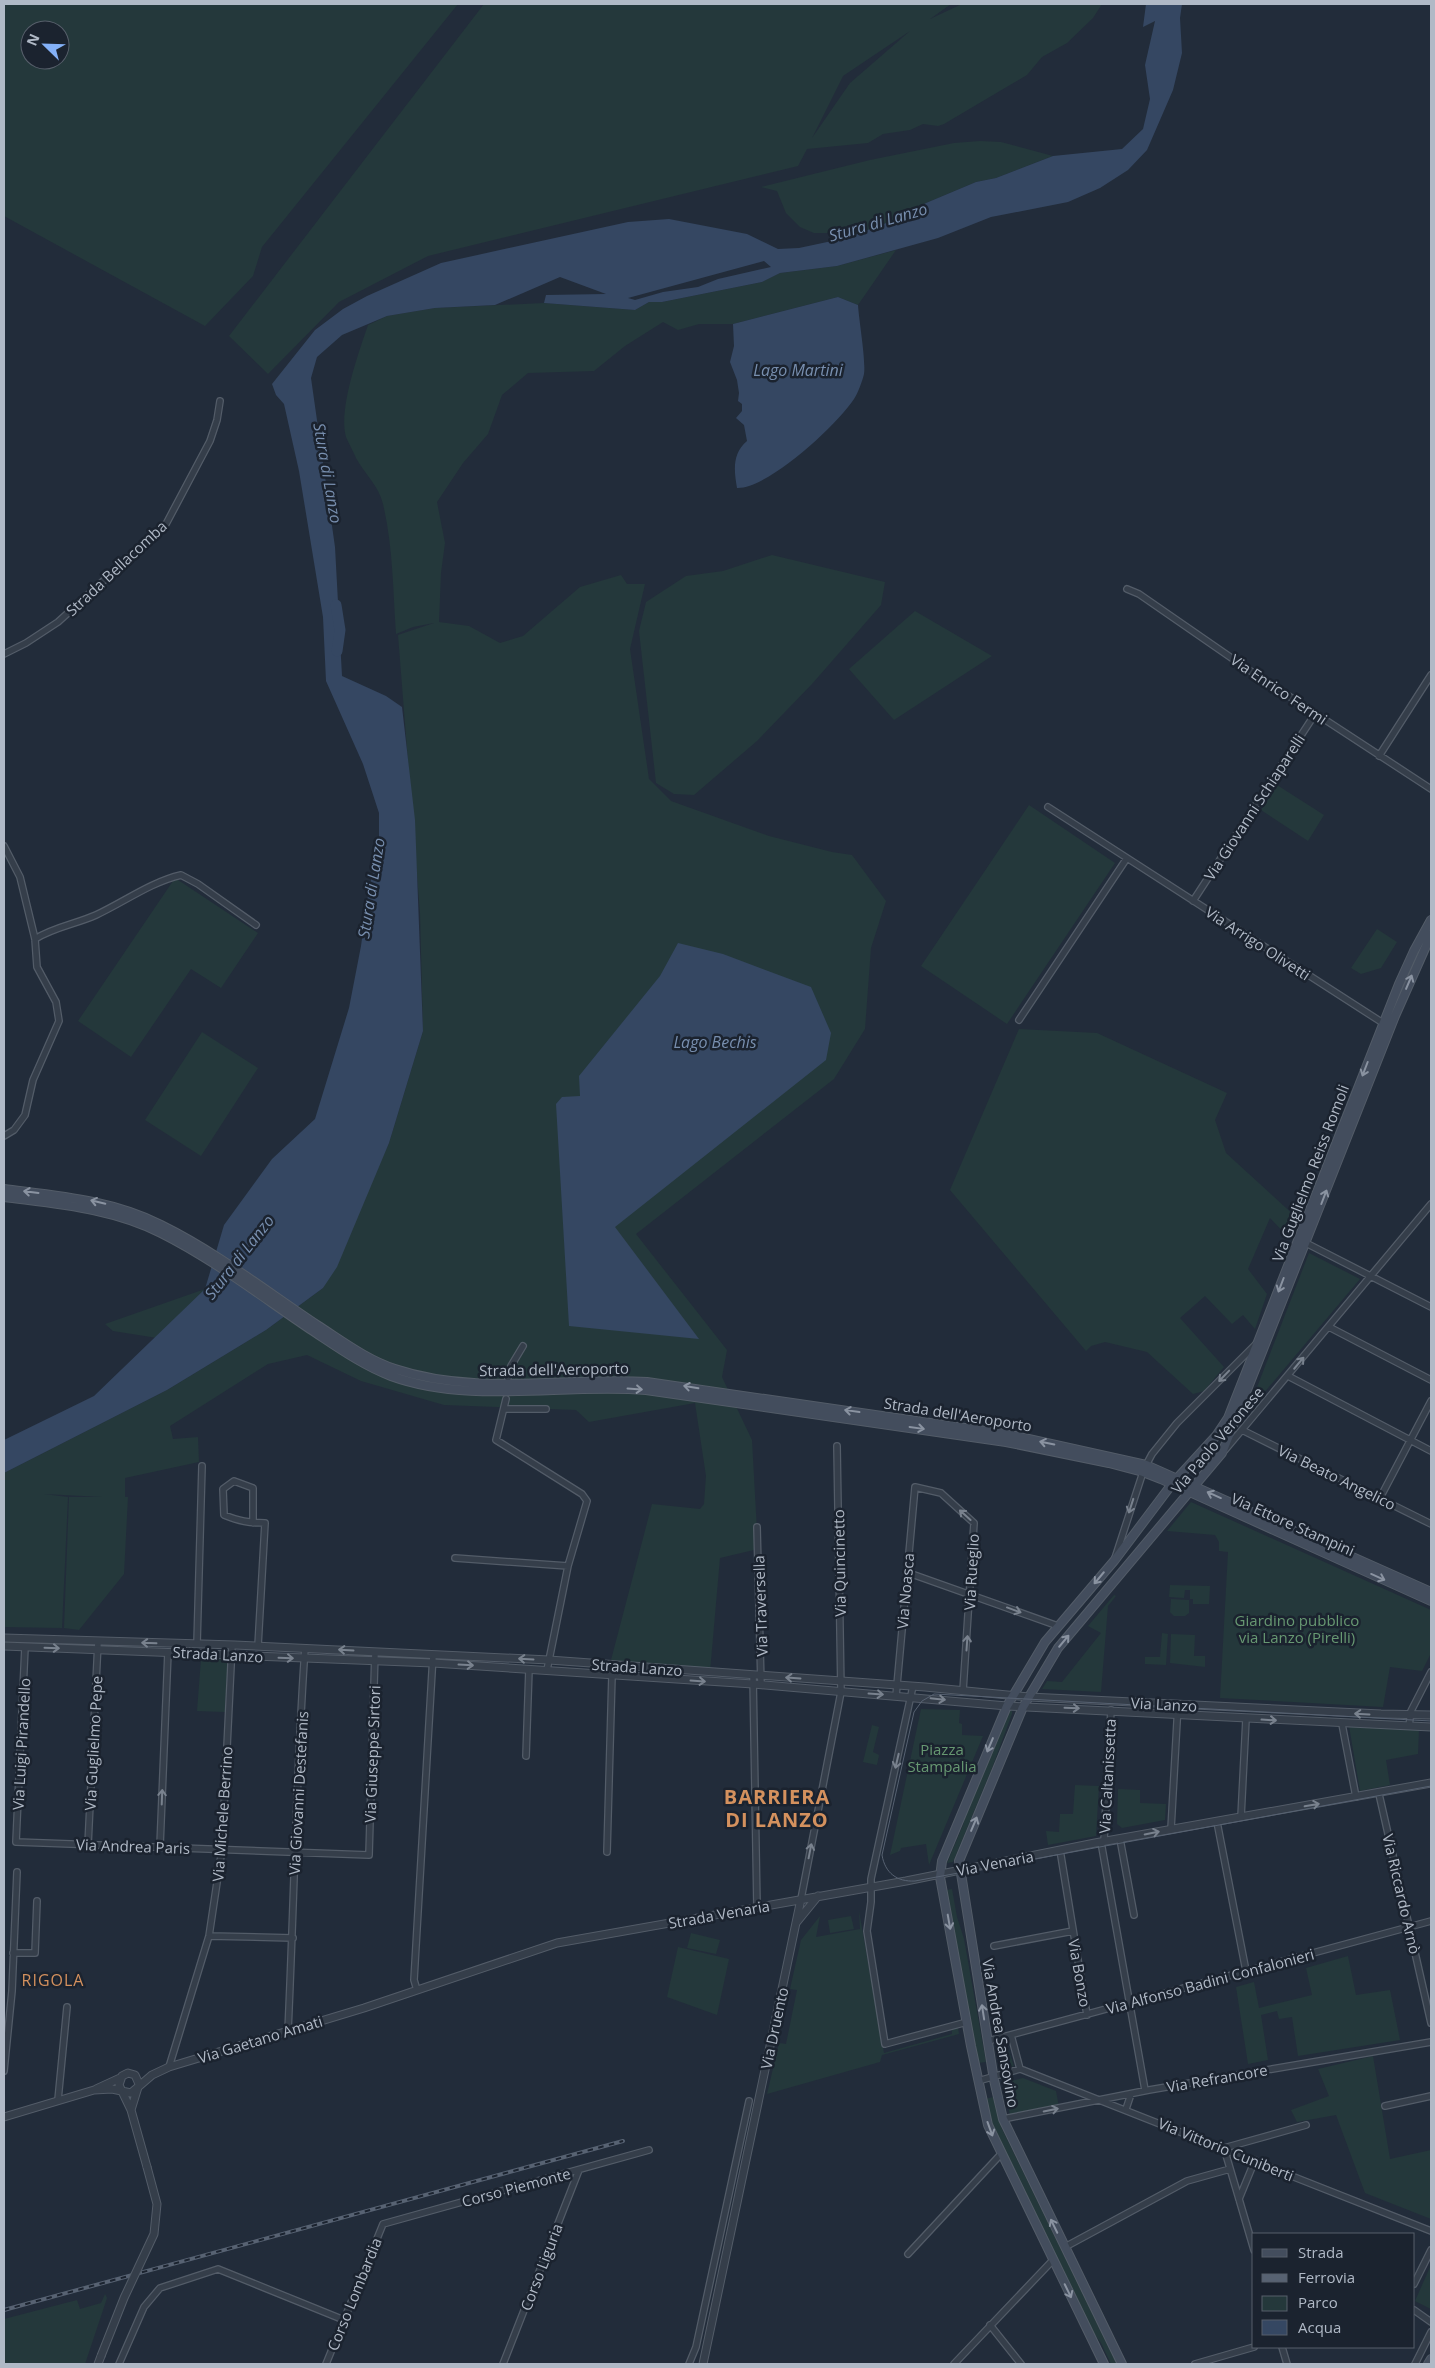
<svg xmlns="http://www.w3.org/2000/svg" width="1435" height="2368" font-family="'Open Sans',sans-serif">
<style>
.green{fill:#24383b;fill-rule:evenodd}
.water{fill:#354762;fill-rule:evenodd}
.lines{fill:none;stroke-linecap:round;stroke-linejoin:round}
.river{stroke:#354762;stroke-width:11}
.minor-casing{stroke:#535c68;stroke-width:8}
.tertiary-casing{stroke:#535c68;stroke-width:9}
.secondary-casing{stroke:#535c68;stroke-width:10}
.minor{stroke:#353e4a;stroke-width:5.5}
.tertiary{stroke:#353e4a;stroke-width:7}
.secondary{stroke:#434d5d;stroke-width:8}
.tram{stroke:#576272;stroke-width:1}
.rail-casing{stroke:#576272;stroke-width:4}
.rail{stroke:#1b232f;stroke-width:2;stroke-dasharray:5.5;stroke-linecap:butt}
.tertiary-bridge-casing{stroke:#535c68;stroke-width:9;stroke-linecap:butt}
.tertiary-bridge{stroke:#353e4a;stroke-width:7}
.oneway{stroke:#8a93a1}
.oneway2{stroke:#79828e}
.labels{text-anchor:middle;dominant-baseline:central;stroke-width:5;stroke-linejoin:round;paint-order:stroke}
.street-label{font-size:15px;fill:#b0b9c6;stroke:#1b232f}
.park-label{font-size:15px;fill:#679872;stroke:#1b232f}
.water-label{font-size:16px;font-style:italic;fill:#788faf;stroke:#1b232f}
.neighbourhood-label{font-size:16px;letter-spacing:1px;fill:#d4915e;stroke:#1b232f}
.district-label{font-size:20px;font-weight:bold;letter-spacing:1px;fill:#d4915e;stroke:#1b232f}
</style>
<rect width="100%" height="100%" fill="#222c3a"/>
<path class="green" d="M4,4H458L262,247L253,276L205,326L4,216ZM30,30H60V60H30Z
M484,4H951L930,19L962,4H1102L1093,18L1067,43L1042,57L1027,75L944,124L938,126L923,124L910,130L883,134L868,143L807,149L798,166L428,256L339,302L268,374L229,336ZM910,31L850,83L812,138L843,76Z
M980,141L1001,142L1053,156L996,178L976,182L926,203L897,219L846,238L830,233H814L800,227L786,213L777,191L761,187L870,160L954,143Z
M896,250L858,305L838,297L733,324H699L678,330L663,322L625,346L594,371L528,373L502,395L488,434L463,463L437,502L445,543L441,573L439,622L469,626L500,643L523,636L580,587L621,575L627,584H645L630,649L649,779L671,801L769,836L832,852L852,855L886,901L871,948L865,1029L834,1079L636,1234L727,1350L722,1377L752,1440L758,1549L720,1558L710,1672L611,1660L652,1504L700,1509L704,1504L706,1476L695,1403L589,1422L576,1410L444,1405L361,1381L307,1355L268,1364L170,1426L173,1439L198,1437L199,1462L125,1478V1497H128L124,1574L79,1630L64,1628L69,1497H102L44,1494L68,1497L62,1628L4,1627V1473L167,1390L266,1330L323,1288L389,1143L423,1031L420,913L398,635L434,623L413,627L396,634C393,591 393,546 383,504C379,486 364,473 356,458C353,451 349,444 346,437C338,409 359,352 368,325L387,316L435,308L544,303L635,310L649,302H662L762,282L780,273L837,266Z
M772,555L885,582L881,605L812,684L757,741L694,795L674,794L656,783L639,631L646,602L686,576L723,571Z
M915,611L992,656L894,720L849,669Z
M1277,785L1324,815L1308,841L1261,810Z
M1029,805L1115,863L1007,1024L921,966Z
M175,878L258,933L221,988L191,969L131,1057L78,1021Z
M1377,929L1397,942L1381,968L1361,974L1351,968Z
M1019,1029L1097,1033L1227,1093L1215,1120L1226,1153L1297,1218L1289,1238L1270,1218L1248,1269L1267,1294L1255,1329L1243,1315L1232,1324L1205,1296L1180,1318L1224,1367L1204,1391L1193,1394L1147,1352L1105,1342L1091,1346L1086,1351L950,1190Z
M202,1032L258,1068L201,1156L145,1120Z
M1309,1253L1360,1279L1247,1413Z
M205,1289L209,1292L157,1338L113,1331L105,1324Z
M1191,1502L1431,1610V1653L1422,1671L1390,1667L1383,1707L1220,1698L1228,1552L1219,1551V1542L1215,1535L1167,1531Z
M1170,1585L1210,1586L1209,1604H1193V1599H1190V1590H1185L1184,1598L1169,1597Z
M1114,1595L1116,1596L1108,1606L1101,1692L1042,1689L1047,1681L1062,1682L1101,1633L1088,1626Z
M1171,1599L1189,1600V1613L1185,1616H1174L1170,1612Z
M1162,1633L1168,1634L1166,1665L1145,1664V1657H1160Z
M1171,1634L1195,1635L1194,1656H1205V1667L1170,1663Z
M201,1659H228L225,1712L197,1711Z
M921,1709L960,1710L959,1723L962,1724V1735L983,1736L929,1865L926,1844L901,1848L900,1851L890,1855Z
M1009,1709L1012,1711V1714L992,1768L953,1862L947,1863L963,1825L968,1806Z
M872,1725L879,1727L873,1752L879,1755L877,1765L863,1762Z
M1349,1726L1419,1730L1418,1754L1386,1760L1390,1785L1360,1791Z
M1075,1785L1099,1786L1096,1836L1048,1845L1046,1831L1059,1832L1060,1814H1073Z
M1118,1789L1140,1790V1803L1166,1804L1165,1820L1122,1828L1117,1824Z
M952,1889L957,1917L964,1939L986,2062L978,2063L947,1890Z
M859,1911L884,2053L952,2034V2028H958L959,2034L882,2055L880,2062L767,2094L779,2043L786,2044L797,1990L790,1989L801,1940L820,1916L816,1937L860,1929Z
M851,1916L854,1929L830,1933L828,1920Z
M691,1933L720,1940L716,1954L687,1948Z
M678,1947L729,1959L717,2015L667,1997Z
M1348,1956L1356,1995L1390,1990L1400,2040L1298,2056L1292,2017L1279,2019L1277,2011L1261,2015L1268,2060L1248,2064L1236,1987L1254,1982L1259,2008L1312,1995L1306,1968Z
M1005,2040L1014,2066L1001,2070L996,2046Z
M1373,2056L1390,2159L1431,2150V2219L1365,2193L1336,2115L1297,2122L1291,2110L1329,2096L1318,2069Z
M1023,2078L1056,2091L1059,2107L1010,2115L1003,2083Z
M993,2097L1002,2129L1117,2364H1111L1101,2343L1090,2328L993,2130L985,2099Z
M1431,2265V2309L1415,2301Z
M105,2294L107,2298L85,2364H4V2319L77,2300L80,2309L101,2303Z"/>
<path class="water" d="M1146,4H1182L1180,18L1182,53L1173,90L1147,150L1128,170L1100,188L1068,202L991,217L938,238L837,266L780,273L762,282L662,302H649L635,310L544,303L546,295L606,294L560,277L495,305L435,308L387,316L342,335L317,357L311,378L335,547L342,676L386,696L402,707L415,820L423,1031L389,1143L337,1267L323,1288L266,1330L167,1390L4,1473V1440L94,1396L205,1289L224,1225L272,1159L315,1119L349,1008L361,946L369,888L379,847V813L363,764L326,681L323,617L299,471L284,404L276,395L272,384L315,330L343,309L367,296L441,263L628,222L669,219L747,234L778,249L799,248L846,238L897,219L926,203L976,182L996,178L1053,156L1122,149L1143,129L1150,99L1145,65L1155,21L1143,27ZM764,261L771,267L718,279L698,287L663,292L635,300L628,298Z
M838,297L858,305C859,321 866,360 864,374C862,382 858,393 854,399C837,425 768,489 737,488C734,470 732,454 747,441L744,425L736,418L742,411V404L738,401L739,393L737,380L730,362L734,346L733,324Z
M678,943L723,954L811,987L831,1033L826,1060L615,1227L699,1339L569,1326L556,1104L562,1097L580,1096L579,1076L660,976Z"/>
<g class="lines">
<path class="river" d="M336,605L340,630L337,651"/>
<defs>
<path id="minor" d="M1127,589L1139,594L1246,668L1431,789
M4,654L26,643L58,622L166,524L210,441L217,420L220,401
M1379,756L1431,675
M1048,807L1386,1025
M4,846L20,877L35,939L37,967L56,1002L59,1021L33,1080L25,1115L14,1130L4,1136
M1193,901L1315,714
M35,939C54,927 76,924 96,915C124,902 151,882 181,875L198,884L256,925
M1019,1020L1127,858
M1302,1241L1431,1307
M1329,1327L1431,1380
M1288,1376L1431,1451
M508,1378L511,1366L523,1346
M506,1399L496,1440L582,1494L587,1501L568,1566L547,1670
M504,1409H546
M1242,1430L1431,1524
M1225,1450L1431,1204
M1380,1498L1431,1401
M253,1523V1488L234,1481L223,1489L224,1515C239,1521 249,1523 265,1523L258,1646
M757,1527L761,1685
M455,1558L568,1566
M1115,1558L1144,1469L1152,1454L1177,1423L1257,1343
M906,1572L1058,1626
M197,1644L202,1466
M25,1647L16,1842L369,1855L375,1652
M753,1675L757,1907
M913,1686L871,1879V1902L867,1931L885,2044L967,2022
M896,1696L915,1487L941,1493L974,1523L963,1691
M1342,1724L1356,1797
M1409,1726L1411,1711L1431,1672
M526,1756L529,1669
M1379,1794L1431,2023
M1241,1817L1246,1719
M1217,1822L1246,1971
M1171,1829L1178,1704
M1120,1839L1134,1915
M1104,1841L1111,1710
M1101,1842L1145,2090
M88,1845L98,1642
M160,1846L168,1652
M1060,1850L1087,2015
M607,1852L612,1675
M801,1899L841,1692L837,1446
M209,1936L293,1938
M994,1946L1073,1931
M13,1953H35L37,1901
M417,1990L414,1980L433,1655
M288,2031C294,1903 296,1776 305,1648
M1011,2035L1020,2069
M988,2041L1431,1921
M169,2067L209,1936L222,1849L232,1645
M4,2071L12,1991L17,1872
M978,2081L1020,2069L1023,2070L1431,2231
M58,2100L67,2007
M1385,2106L1431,2096
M1126,2109L1131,2094
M1003,2119L1149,2090L1431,2042
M1239,2199L1255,2160
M1065,2247L1187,2181L1230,2169
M1254,2250L1224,2148L1306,2125
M908,2254L1001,2154
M1414,2284L1431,2250
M1414,2310L1431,2322
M990,2325L1021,2364
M1282,2347L1287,2364
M119,2364L144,2307L160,2288L218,2269L344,2320
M326,2364L383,2224L649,2150
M503,2364L579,2170
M689,2364L696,2347L749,2101
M954,2364L1053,2260
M1195,2364L1254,2347
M1415,2364L1431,2332"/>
<path id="tertiary" d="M4,1638L235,1645L549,1660L925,1687L1029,1697L1381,1714L1431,1715
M4,1646L433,1663L753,1684L1007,1706L1431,1727
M796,1923L818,1896
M96,2089L120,2078
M131,2110L139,2084L135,2075L128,2073L122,2076L119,2085L131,2110L147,2167
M4,2117L94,2090L112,2089L131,2093L152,2075L169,2067L364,2008L557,1943L906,1881L1095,1843L1431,1783
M98,2364L101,2356
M703,2364L801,1899"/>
<path id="secondary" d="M4,1189C58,1196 112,1200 161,1225C216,1252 266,1291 317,1325C342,1341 367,1360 395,1369C476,1396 564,1377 647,1382L1006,1434L1146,1465L1431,1592
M4,1197C57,1204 112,1208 161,1233C213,1259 261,1296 310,1329C336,1346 362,1365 391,1376C471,1405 563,1383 646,1390L1006,1442L1109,1463L1143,1472L1161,1479L1431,1601
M1104,2364L988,2125L971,2046L940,1877L942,1861L1007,1706L1045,1642L1114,1561L1172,1484L1216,1436L1228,1418L1399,984L1414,951L1431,920
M1122,2364L1003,2119L994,2080L959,1861L1023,1707L1058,1648L1222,1453L1395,1016L1431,935
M1428,2364L1431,2359"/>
</defs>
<use href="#minor" class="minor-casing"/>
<use href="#tertiary" class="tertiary-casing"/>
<use href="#secondary" class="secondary-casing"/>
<use href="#minor" class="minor"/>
<use href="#tertiary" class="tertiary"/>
<use href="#secondary" class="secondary"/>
<path class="tram" d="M1431,1721L934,1694L922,1701L914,1712L882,1855C885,1873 897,1882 915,1881L1431,1786"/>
<defs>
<path id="rail" d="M4,2310L623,2141"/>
</defs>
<use href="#rail" class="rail-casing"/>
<use href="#rail" class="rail"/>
<defs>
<path id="tertiary-bridge" d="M101,2356L124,2298L154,2234L157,2204L147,2167"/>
</defs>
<use href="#tertiary-bridge" class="tertiary-bridge-casing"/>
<use href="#tertiary-bridge" class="tertiary-bridge"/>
</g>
<defs><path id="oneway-shaft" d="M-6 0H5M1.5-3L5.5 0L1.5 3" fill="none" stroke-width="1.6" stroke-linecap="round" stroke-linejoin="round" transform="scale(1.25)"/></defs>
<g class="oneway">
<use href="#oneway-shaft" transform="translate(1409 982) rotate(-67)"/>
<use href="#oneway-shaft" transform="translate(1365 1069) rotate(111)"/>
<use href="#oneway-shaft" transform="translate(31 1192) rotate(-173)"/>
<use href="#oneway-shaft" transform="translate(1324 1197) rotate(-69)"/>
<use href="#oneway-shaft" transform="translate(98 1202) rotate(-167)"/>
<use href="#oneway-shaft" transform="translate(1281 1285) rotate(111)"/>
<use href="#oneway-shaft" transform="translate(691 1387) rotate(-171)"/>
<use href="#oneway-shaft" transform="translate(635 1389) rotate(4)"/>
<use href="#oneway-shaft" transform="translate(852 1411) rotate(-172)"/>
<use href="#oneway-shaft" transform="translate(917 1428) rotate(8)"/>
<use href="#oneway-shaft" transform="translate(1047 1443) rotate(-168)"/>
<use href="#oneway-shaft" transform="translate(1214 1495) rotate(-156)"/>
<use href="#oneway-shaft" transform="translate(1378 1577) rotate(24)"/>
<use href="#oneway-shaft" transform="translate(1099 1578) rotate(130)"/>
<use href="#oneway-shaft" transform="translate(1064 1641) rotate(-50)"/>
<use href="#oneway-shaft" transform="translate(990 1745) rotate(113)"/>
<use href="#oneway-shaft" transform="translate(974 1824) rotate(-67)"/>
<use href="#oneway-shaft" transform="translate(949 1922) rotate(80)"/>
<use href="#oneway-shaft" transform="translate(983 2012) rotate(-99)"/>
<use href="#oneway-shaft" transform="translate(990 2129) rotate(70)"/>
<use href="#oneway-shaft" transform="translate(1054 2226) rotate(-116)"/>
<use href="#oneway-shaft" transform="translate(1068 2291) rotate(64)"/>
</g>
<g class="oneway2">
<use href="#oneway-shaft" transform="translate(1299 1363) rotate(-50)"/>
<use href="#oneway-shaft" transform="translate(1224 1376) rotate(134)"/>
<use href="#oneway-shaft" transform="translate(1131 1506) rotate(108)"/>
<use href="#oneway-shaft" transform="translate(965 1515) rotate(-138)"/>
<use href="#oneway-shaft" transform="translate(1014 1610) rotate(20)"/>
<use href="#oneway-shaft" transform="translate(149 1643) rotate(-178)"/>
<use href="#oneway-shaft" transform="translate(967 1643) rotate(-86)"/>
<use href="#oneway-shaft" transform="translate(52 1648) rotate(2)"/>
<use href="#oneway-shaft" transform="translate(346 1650) rotate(-177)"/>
<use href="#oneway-shaft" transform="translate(286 1658) rotate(2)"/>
<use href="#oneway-shaft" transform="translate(526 1659) rotate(-177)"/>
<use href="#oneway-shaft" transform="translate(466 1665) rotate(3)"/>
<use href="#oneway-shaft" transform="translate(793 1678) rotate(-176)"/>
<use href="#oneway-shaft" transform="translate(698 1681) rotate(4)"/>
<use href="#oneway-shaft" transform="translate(876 1694) rotate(4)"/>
<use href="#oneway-shaft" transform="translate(938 1699) rotate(6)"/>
<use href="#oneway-shaft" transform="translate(1072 1708) rotate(2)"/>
<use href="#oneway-shaft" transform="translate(1362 1714) rotate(-177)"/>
<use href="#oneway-shaft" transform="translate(1269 1720) rotate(3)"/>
<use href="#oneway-shaft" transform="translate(897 1761) rotate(103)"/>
<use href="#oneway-shaft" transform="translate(162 1797) rotate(-88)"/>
<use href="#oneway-shaft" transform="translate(1312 1805) rotate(-10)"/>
<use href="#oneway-shaft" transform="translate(1152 1833) rotate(-11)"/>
<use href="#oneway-shaft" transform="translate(810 1851) rotate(-79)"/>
<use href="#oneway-shaft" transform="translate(1051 2110) rotate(-11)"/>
</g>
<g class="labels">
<g class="street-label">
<text transform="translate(116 568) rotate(-43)">Strada Bellacomba</text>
<text transform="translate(1279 689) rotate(34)">Via Enrico Fermi</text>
<text transform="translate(1254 807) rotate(-57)">Via Giovanni Schiaparelli</text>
<text transform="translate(1258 943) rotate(33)">Via Arrigo Olivetti</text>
<text transform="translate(1310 1173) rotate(-69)">Via Guglielmo Reiss Romoli</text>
<text transform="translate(554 1369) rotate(-1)">Strada dell'Aeroporto</text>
<text transform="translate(958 1414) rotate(9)">Strada dell'Aeroporto</text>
<text transform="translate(1217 1440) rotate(-50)">Via Paolo Veronese</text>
<text transform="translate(1337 1477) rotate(26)">Via Beato Angelico</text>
<text transform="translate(1293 1524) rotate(24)">Via Ettore Stampini</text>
<text transform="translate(839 1563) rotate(-91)">Via Quincinetto</text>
<text transform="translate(971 1572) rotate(-87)">Via Rueglio</text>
<text transform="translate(905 1591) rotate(-85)">Via Noasca</text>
<text transform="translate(760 1606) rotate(-92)">Via Traversella</text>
<text transform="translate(218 1654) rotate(3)">Strada Lanzo</text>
<text transform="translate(637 1667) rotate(4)">Strada Lanzo</text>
<text transform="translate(1164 1704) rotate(3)">Via Lanzo</text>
<text transform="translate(93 1743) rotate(-87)">Via Guglielmo Pepe</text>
<text transform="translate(21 1744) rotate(-87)">Via Luigi Pirandello</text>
<text transform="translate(372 1754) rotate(-88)">Via Giuseppe Sirtori</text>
<text transform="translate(1107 1776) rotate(-87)">Via Caltanissetta</text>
<text transform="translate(298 1793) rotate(-87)">Via Giovanni Destefanis</text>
<text transform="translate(222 1814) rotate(-86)">Via Michele Berrino</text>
<text transform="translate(133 1846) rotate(2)">Via Andrea Paris</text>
<text transform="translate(995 1863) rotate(-11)">Via Venaria</text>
<text transform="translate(1402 1894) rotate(77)">Via Riccardo Arnò</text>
<text transform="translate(719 1914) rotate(-10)">Strada Venaria</text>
<text transform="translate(1080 1973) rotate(80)">Via Bonzo</text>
<text transform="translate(1210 1981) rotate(-15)">Via Alfonso Badini Confalonieri</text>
<text transform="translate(774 2028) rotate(-78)">Via Druento</text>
<text transform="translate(1001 2033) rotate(80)">Via Andrea Sansovino</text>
<text transform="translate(260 2039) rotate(-17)">Via Gaetano Amati</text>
<text transform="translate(1217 2078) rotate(-10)">Via Refrancore</text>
<text transform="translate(1226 2149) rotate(22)">Via Vittorio Cuniberti</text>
<text transform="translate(516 2187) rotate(-15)">Corso Piemonte</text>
<text transform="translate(541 2267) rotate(-69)">Corso Liguria</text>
<text transform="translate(354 2294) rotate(-68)">Corso Lombardia</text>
</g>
<g class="park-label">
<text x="1297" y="1620">Giardino pubblico<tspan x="1297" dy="17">via Lanzo (Pirelli)</tspan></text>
<text x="942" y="1749">Piazza<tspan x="942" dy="17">Stampalia</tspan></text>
</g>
<g class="water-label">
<text transform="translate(878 222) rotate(-16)">Stura di Lanzo</text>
<text x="798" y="370">Lago Martini</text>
<text transform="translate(328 473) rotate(80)">Stura di Lanzo</text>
<text transform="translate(371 888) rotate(-81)">Stura di Lanzo</text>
<text x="715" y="1042">Lago Bechis</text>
<text transform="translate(239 1257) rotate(-52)">Stura di Lanzo</text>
</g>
<g class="neighbourhood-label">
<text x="53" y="1980">RIGOLA</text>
</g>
<g class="district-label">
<text x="777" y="1796">BARRIERA<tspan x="777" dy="23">DI LANZO</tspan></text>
</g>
</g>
<rect width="1435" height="2368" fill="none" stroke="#b0b9c6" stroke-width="10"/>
<rect x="1252" y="2233" width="162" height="115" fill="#1b232f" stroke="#575f6b"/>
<rect x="1262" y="2249" width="25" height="8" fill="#434d5d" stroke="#575f6b"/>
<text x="1298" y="2258" font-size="15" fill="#b0b9c6">Strada</text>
<rect x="1262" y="2274" width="25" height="8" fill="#576272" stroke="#575f6b"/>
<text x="1298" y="2283" font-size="15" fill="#b0b9c6">Ferrovia</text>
<rect x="1262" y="2296" width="25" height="15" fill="#24383b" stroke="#575f6b"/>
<text x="1298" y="2308" font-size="15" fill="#b0b9c6">Parco</text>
<rect x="1262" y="2320" width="25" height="15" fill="#354762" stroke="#575f6b"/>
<text x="1298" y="2333" font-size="15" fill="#b0b9c6">Acqua</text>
<g transform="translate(45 45) rotate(293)"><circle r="24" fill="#1b232f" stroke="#575f6b"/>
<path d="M0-4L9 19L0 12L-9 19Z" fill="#84b1f8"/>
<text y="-8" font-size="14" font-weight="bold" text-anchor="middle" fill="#b0b9c6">N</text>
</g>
</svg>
